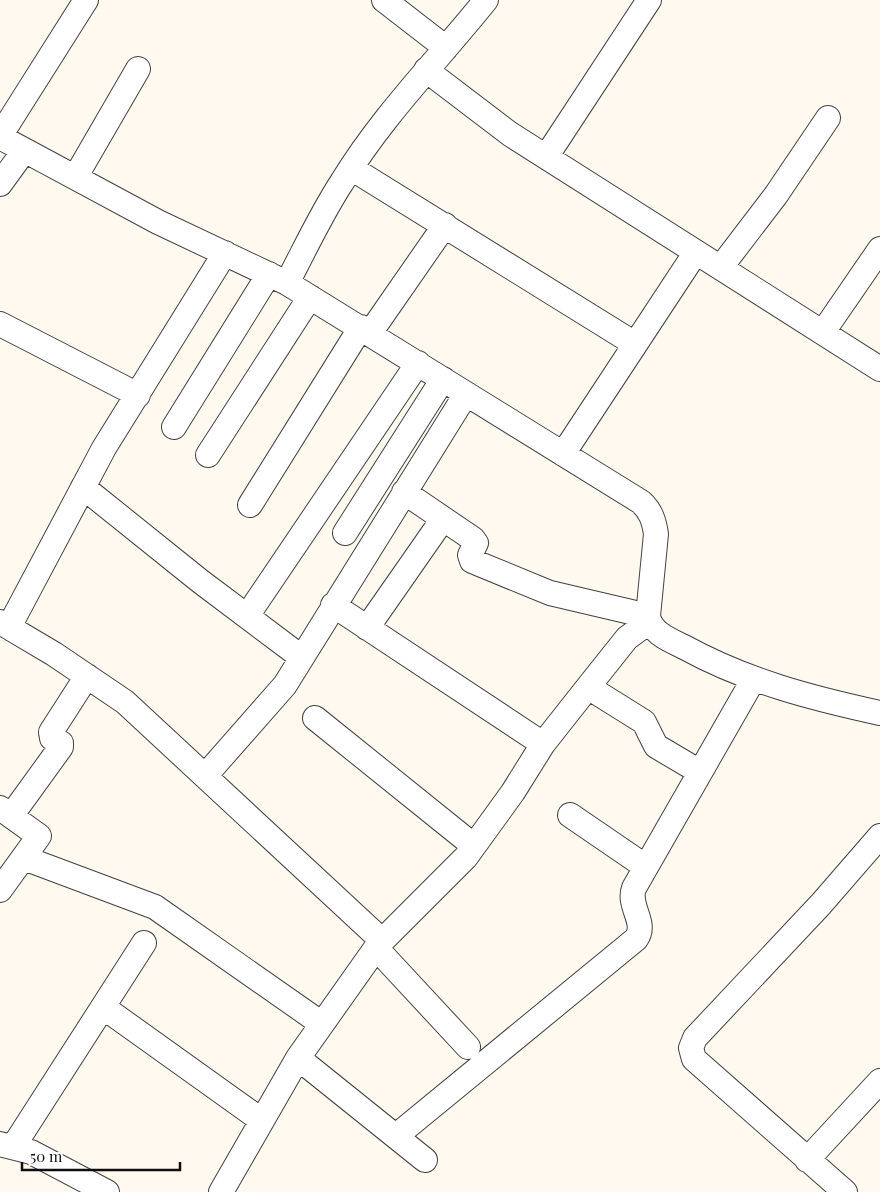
<svg xmlns="http://www.w3.org/2000/svg" width="880" height="1192" font-family="'Playfair Display',serif">
<style>
.lines{fill:none;stroke-linecap:round;stroke-linejoin:round}
.minor-casing{stroke:#414141;stroke-width:26}
.minor{stroke:#fff;stroke-width:24}
</style>
<rect width="100%" height="100%" fill="#fff9ef"/>
<g class="lines">
<defs>
<path id="minor" d="M384,0L446,48
M426,70L510,134L880,369
M0,136L86,0
M0,137L158,222L287,283L641,502C651,511 654,521 656,534L648,616C651,633 670,640 684,647C746,681 811,698 880,713
M546,157L649,0
M351,168L635,344
M76,176L138,69
M0,184L24,151
M721,267L776,195L828,118
M287,283C305,249 321,214 342,182C382,116 438,60 486,0
M0,324L138,395
M823,332L880,249
M370,333L445,225
M174,427L269,274
M563,454L696,252
M208,455L310,297
M83,487L200,581L301,657
M404,492L473,539L476,543L470,555L472,561L550,593L648,616
M250,505L361,327
M345,533L443,379
M333,605L543,744
M247,616L418,363
M0,622L54,654L125,702L376,935L378,945L298,1058L221,1192
M9,627L104,448L225,253
M367,628L443,519
M588,687L644,722L656,746L700,772
M315,718L474,846
M205,776L285,685L466,394
M0,808L39,836L0,890
M570,815L646,867
M11,816L61,747V743L52,738L51,732L87,676
M24,858L155,907L322,1024
M103,1007L261,1120
M468,1047L377,949L378,945L466,857L513,792L543,744L588,687L627,638L649,622
M298,1058L425,1160
M396,1136L636,939C648,923 627,906 634,888L753,680
M0,1144L31,1152L107,1192
M13,1147L144,943
M807,1160L880,1081
M845,1192L694,1059L691,1048L695,1038L821,904L880,836"/>
</defs>
<use href="#minor" class="minor-casing"/>
<use href="#minor" class="minor"/>
</g>
<path d="M22 1162v8h158v-8" fill="none" stroke="#0e0e0e" stroke-width="2.5"/>
<text x="30" y="1162" font-size="15" fill="#0e0e0e" stroke="#ffffff" stroke-width="4" paint-order="stroke">50 m</text>
</svg>
